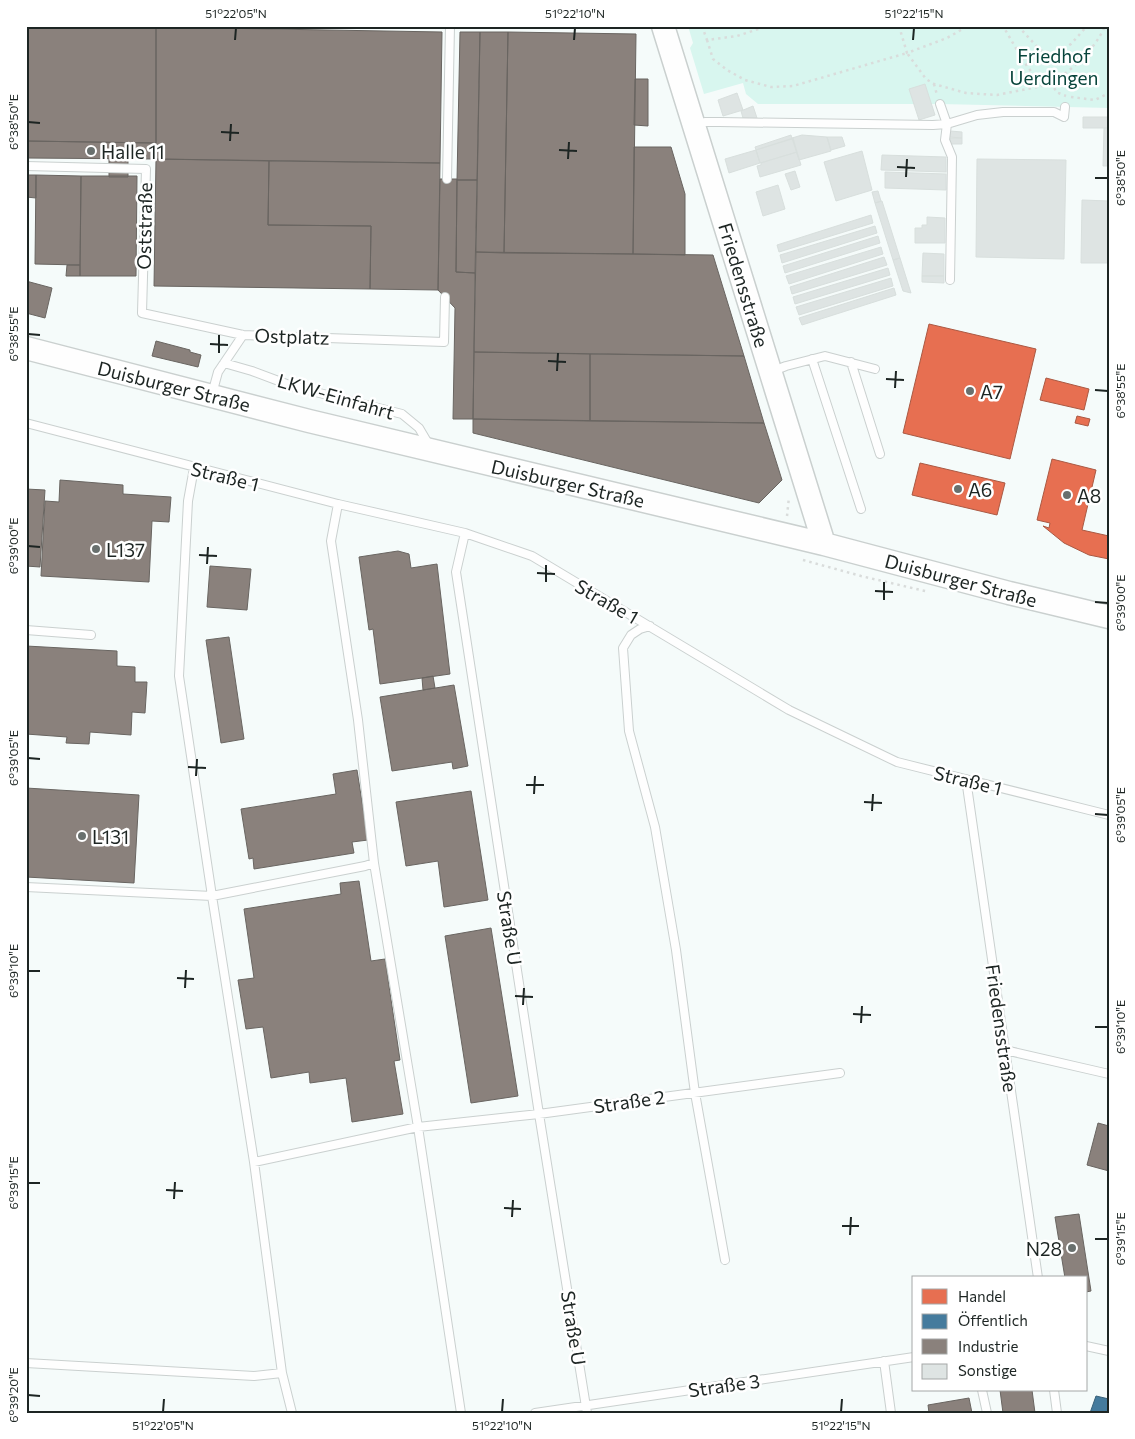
<svg xmlns="http://www.w3.org/2000/svg" width="1135" height="1439" font-family="Commissioner,sans-serif">
<style>
.green{fill:#d8f6ef}
.shops{fill:#e76f51;stroke:#aa5943}
.public{fill:#457b9d;stroke:#396178}
.industry{fill:#8a817c;stroke:#696561}
.building{fill:#dee4e3;stroke:#d8dfdd}
.lines{fill:none;stroke-linecap:round;stroke-linejoin:round}
.service-casing{stroke:#cad0cf;stroke-width:10}
.secondary-casing{stroke:#cad0cf;stroke-width:25}
.path{stroke:#d9dcdb;stroke-width:2.5;stroke-dasharray:2.5 4;stroke-linecap:butt}
.service{stroke:#fefefe;stroke-width:8}
.secondary{stroke:#fefefe;stroke-width:22}
.ticks{fill:none;stroke:#1d2523;stroke-width:2}
.poi-dot{fill:#69706e;stroke:#fff;stroke-width:2}
.labels{text-anchor:middle;dominant-baseline:central;stroke-width:5;stroke-linejoin:round;paint-order:stroke}
.park-label{font-size:19px;fill:#07443b;stroke:#fff}
.poi-label{font-size:19px;fill:#1d2523;stroke:#fff;text-anchor:start}
.street-label{font-size:19px;fill:#1d2523;stroke:#fff}
.neatline{fill:none;stroke:#1d2523;stroke-width:2}
.ticks-label{font-size:12px;text-anchor:middle;fill:#1d2523}
</style>
<rect width="100%" height="100%" fill="#f5fbfa"/>
<path class="green" d="M688,26H1109V108L940,104H758L746,94L743,83L704,94L690,48L693,43Z"/>
<path class="shops" d="M929,324L1036,349L1010,459L903,433Z
M1046,378L1089,389L1084,410L1040,400Z
M1077,416L1090,419L1088,426L1075,423Z
M1052,459L1096,470L1082,530L1109,536V559L1089,555L1064,543L1043,526L1049,528L1050,523L1037,520Z
M920,463L1005,483L997,515L912,495Z"/>
<path class="public" d="M1096,1396L1109,1399V1413H1090Z"/>
<path class="industry" d="M26,26L156,27V143L26,141Z
M156,27L442,32L440,163L156,159Z
M460,32H480L477,180H457Z
M480,32H508L504,253L476,252Z
M508,32L636,34L633,254L504,253Z
M635,79H648V126L634,125Z
M26,141L156,143V159L26,158Z
M634,147H671L685,194V255L633,254Z
M109,159H128V177H109Z
M156,159L269,161L268,225L371,226L370,289L154,286Z
M269,161L440,163L438,290L370,289L371,226L268,225Z
M26,175H36V198L26,197Z
M36,175L81,176L80,265L35,264Z
M81,176H137L136,276H80Z
M440,179H457L456,272L475,273L473,419H453L455,308L438,290Z
M457,180H477L475,273L456,272Z
M476,252L713,255L744,356L474,352Z
M67,265H80V276H66Z
M26,281L52,288L45,318L26,313Z
M156,341L190,350V352L201,355L198,367L152,356Z
M474,352L590,354V421L473,419Z
M590,354L744,356L764,423L590,421Z
M473,419L764,423L782,480L759,503L473,433Z
M60,480L123,485V494L171,497L169,522L152,521L149,582L41,576L45,501L59,502Z
M26,489L45,490L40,567L26,566Z
M398,551L409,554L411,568L437,564L450,674L380,684L373,629L369,630L359,557Z
M210,566L251,569L247,610L207,607Z
M229,637L244,739L221,743L206,640Z
M26,646L117,651V666L135,667V682H147L145,713L132,712L131,735L90,732L89,744L66,743L67,737L26,734Z
M433,676L435,688L423,690L422,678Z
M454,685L468,766L453,769L452,762L392,771L380,697Z
M357,770L368,840L352,842L354,853L254,869L253,858L249,859L241,809L336,794L333,774Z
M26,788L139,795L134,883L26,877Z
M471,791L488,900L444,907L438,861L406,866L396,802Z
M359,881L371,961L385,959L400,1060L394,1061L403,1114L352,1122L346,1078L310,1083L309,1072L271,1078L263,1027L246,1029L238,980L254,978L244,909L341,894L340,883Z
M491,928L518,1096L471,1103L445,936Z
M1098,1123L1109,1126V1171L1087,1165Z
M1079,1214L1091,1291L1086,1292V1278H1065L1055,1217Z
M1000,1390H1032L1035,1413H1003Z
M969,1398L972,1413H929L928,1405Z"/>
<path class="building" d="M925,84L935,115L919,120L909,89Z
M737,93L743,110L723,116L718,100Z
M753,106L757,118H743L741,111Z
M1083,117H1109V128H1083Z
M1104,128H1109V166H1103Z
M950,131L962,132V138L949,137Z
M791,135L792,139L756,150L755,147Z
M802,135L827,137L831,151L799,160L792,138Z
M827,137H842L845,146L831,150Z
M793,138L797,152L760,163L756,150Z
M950,138H962V144H950Z
M756,150L760,163L729,173L725,159Z
M862,151L872,190L836,201L824,162Z
M797,152L801,165L760,177L757,166L761,165V163Z
M882,155L946,157V172L881,170Z
M977,159L1066,160L1064,259L976,257Z
M795,171L800,187L791,190L785,174Z
M885,172L946,174V190L885,188Z
M778,185L785,209L763,216L756,192Z
M878,191L881,201L875,203L872,192Z
M1082,200L1109,201V263H1081Z
M882,201L900,258L893,260L875,203Z
M871,215L873,223L779,252L777,245Z
M927,217L945,218V243H915V228H922V225H927Z
M875,226L877,233L782,263L780,255Z
M878,236L880,243L785,273L783,266Z
M881,247L883,254L789,284L786,276Z
M923,253L944,254V276H922Z
M884,257L887,265L792,294L790,287Z
M900,258L911,293L903,291L893,260Z
M888,268L890,275L795,304L793,297Z
M922,276H944V283L922,282Z
M891,278L893,286L799,315L796,307Z
M894,288L896,295L802,325L799,318Z"/>
<g class="lines">
<defs>
<path id="service" d="M940,104L947,124L945,140L952,157L950,280
M696,125L705,122H719L933,125L947,124L977,115L1003,112H1054L1064,117L1065,107
M26,166L146,169L142,313L243,335L444,342L445,297
M447,179L450,26
M812,359L861,509
M851,362L880,454
M224,363L252,371L292,386L402,414L419,428L429,445
M773,371L786,366L825,356L875,369
M212,394L218,372L243,335
M26,423L338,504L465,533L532,556L789,710L897,762L1109,815
M194,468L188,501L179,676L212,896L365,866L374,863L418,1127L254,1162
M338,504L331,541L358,720L374,863
M465,533L456,572L539,1114L587,1413
M650,626L640,629L631,635L623,648L629,731L655,827L676,950L695,1093L725,1260
M26,630L91,635
M966,779L1038,1278
M26,887L212,896L254,1162L282,1373L292,1413
M1005,1050L1109,1074
M1086,1346L1109,1351
M884,1361L891,1413
M26,1363L254,1376L282,1373
M982,1390L987,1413
M1054,1390L1057,1413
M461,1413L418,1127L539,1114L840,1073
M535,1413L914,1357"/>
<path id="secondary" d="M663,26L824,544
M26,348L309,421L824,544L1009,593L1109,617"/>
</defs>
<use href="#service" class="service-casing"/>
<use href="#secondary" class="secondary-casing"/>
<path class="path" d="M702,26L707,40L737,36L768,26
M899,26L907,53L947,38L968,26
M1018,26L1040,50L1056,54L1071,44L1087,26
M707,40L713,59L727,70L745,80L771,87L793,86L907,53L926,79L934,84L966,93L997,95L1042,86L1024,62L1003,26
M1052,82L1056,92L1066,96
M934,84L937,95
M1042,86C1067,77 1095,50 1105,26
M1071,97L1095,100L1109,93
M787,516L789,497
M803,560L861,576L929,592"/>
<use href="#service" class="service"/>
<use href="#secondary" class="secondary"/>
</g>
<path class="ticks" d="M235,40L236,28M574,40L575,28M913,40L914,28M28,122L40,123M221,132L239,133M230,141L231,124M559,150L577,151M568,159L569,142M897,167L915,168M906,177L907,159M1095,178H1108M28,334L40,335M210,344L228,345M219,353V335M548,361L566,362M557,371L558,353M886,379L904,380M895,388L896,371M1095,390L1108,391M28,546L40,547M199,555L217,556M207,564L208,547M537,573L555,574M546,582V565M875,591L893,592M884,600V582M1095,602L1108,603M28,758L40,759M188,767L206,768M196,776L197,759M526,785H544M534,794L535,776M864,802L882,803M872,811L873,794M1095,814L1108,815M28,971H40M177,978L194,979M185,988L186,970M515,996L533,997M523,1005L524,988M853,1014L871,1015M861,1023L862,1006M1095,1027H1108M28,1183H40M166,1190L183,1191M174,1199L175,1182M504,1208L521,1209M512,1217L513,1200M842,1226H859M850,1235L851,1217M1095,1239H1108M28,1395L40,1396M163,1412L164,1399M502,1412L503,1399M841,1412L842,1399"/>
<g class="poi-dot">
<circle cx="91" cy="151" r="5"/>
<circle cx="970" cy="391" r="5"/>
<circle cx="958" cy="489" r="5"/>
<circle cx="1067" cy="495" r="5"/>
<circle cx="96" cy="549" r="5"/>
<circle cx="82" cy="836" r="5"/>
<circle cx="1072" cy="1248" r="5"/>
</g>
<g class="labels">
<g class="park-label">
<text x="1054" y="55">Friedhof<tspan x="1054" dy="22">Uerdingen</tspan></text>
</g>
<g class="poi-label">
<text x="101" y="151">Halle 11</text>
<text x="980" y="391">A7</text>
<text x="968" y="489">A6</text>
<text x="1077" y="495">A8</text>
<text x="106" y="549">L137</text>
<text x="92" y="836">L131</text>
<text x="1062" y="1248" text-anchor="end">N28</text>
</g>
<g class="street-label">
<text transform="translate(144 226) rotate(-89)">Oststraße</text>
<text transform="translate(744 285) rotate(73)">Friedensstraße</text>
<text transform="translate(292 336) rotate(2)">Ostplatz</text>
<text transform="translate(174 386) rotate(14)">Duisburger Straße</text>
<text transform="translate(336 396) rotate(16)">LKW-Einfahrt</text>
<text transform="translate(225 476) rotate(14)">Straße 1</text>
<text transform="translate(568 483) rotate(13)">Duisburger Straße</text>
<text transform="translate(961 580) rotate(15)">Duisburger Straße</text>
<text transform="translate(607 601) rotate(30)">Straße 1</text>
<text transform="translate(968 780) rotate(14)">Straße 1</text>
<text transform="translate(510 928) rotate(81)">Straße U</text>
<text transform="translate(1002 1028) rotate(82)">Friedensstraße</text>
<text transform="translate(629 1101) rotate(-8)">Straße 2</text>
<text transform="translate(574 1328) rotate(81)">Straße U</text>
<text transform="translate(724 1385) rotate(-8)">Straße 3</text>
</g>
</g>
<rect width="1135" height="1439" fill="none" stroke="#ffffff" stroke-width="55"/>
<rect x="912" y="1276" width="175" height="115" fill="#ffffff" stroke="#a5a8a7"/>
<rect x="922" y="1289" width="25" height="15" fill="#e76f51" stroke="#a5a8a7"/>
<text x="958" y="1302" font-size="15" fill="#1d2523">Handel</text>
<rect x="922" y="1314" width="25" height="15" fill="#457b9d" stroke="#a5a8a7"/>
<text x="958" y="1326" font-size="15" fill="#1d2523">Öffentlich</text>
<rect x="922" y="1339" width="25" height="15" fill="#8a817c" stroke="#a5a8a7"/>
<text x="958" y="1352" font-size="15" fill="#1d2523">Industrie</text>
<rect x="922" y="1364" width="25" height="15" fill="#dee4e3" stroke="#a5a8a7"/>
<text x="958" y="1376" font-size="15" fill="#1d2523">Sonstige</text>
<rect x="28" y="28" width="1080" height="1384" class="neatline"/>
<g class="ticks-label">
<text x="236" y="18">51°22'05"N</text>
<text x="575" y="18">51°22'10"N</text>
<text x="914" y="18">51°22'15"N</text>
<text transform="translate(14 122) rotate(-90)" y="4">6°38'50"E</text>
<text transform="translate(1121 178) rotate(-90)" y="4">6°38'50"E</text>
<text transform="translate(14 334) rotate(-90)" y="4">6°38'55"E</text>
<text transform="translate(1121 391) rotate(-90)" y="4">6°38'55"E</text>
<text transform="translate(14 546) rotate(-90)" y="4">6°39'00"E</text>
<text transform="translate(1121 603) rotate(-90)" y="4">6°39'00"E</text>
<text transform="translate(14 758) rotate(-90)" y="4">6°39'05"E</text>
<text transform="translate(1121 815) rotate(-90)" y="4">6°39'05"E</text>
<text transform="translate(14 971) rotate(-90)" y="4">6°39'10"E</text>
<text transform="translate(1121 1027) rotate(-90)" y="4">6°39'10"E</text>
<text transform="translate(14 1183) rotate(-90)" y="4">6°39'15"E</text>
<text transform="translate(1121 1239) rotate(-90)" y="4">6°39'15"E</text>
<text transform="translate(14 1395) rotate(-90)" y="4">6°39'20"E</text>
<text x="163" y="1430">51°22'05"N</text>
<text x="502" y="1430">51°22'10"N</text>
<text x="841" y="1430">51°22'15"N</text>
</g>
</svg>
